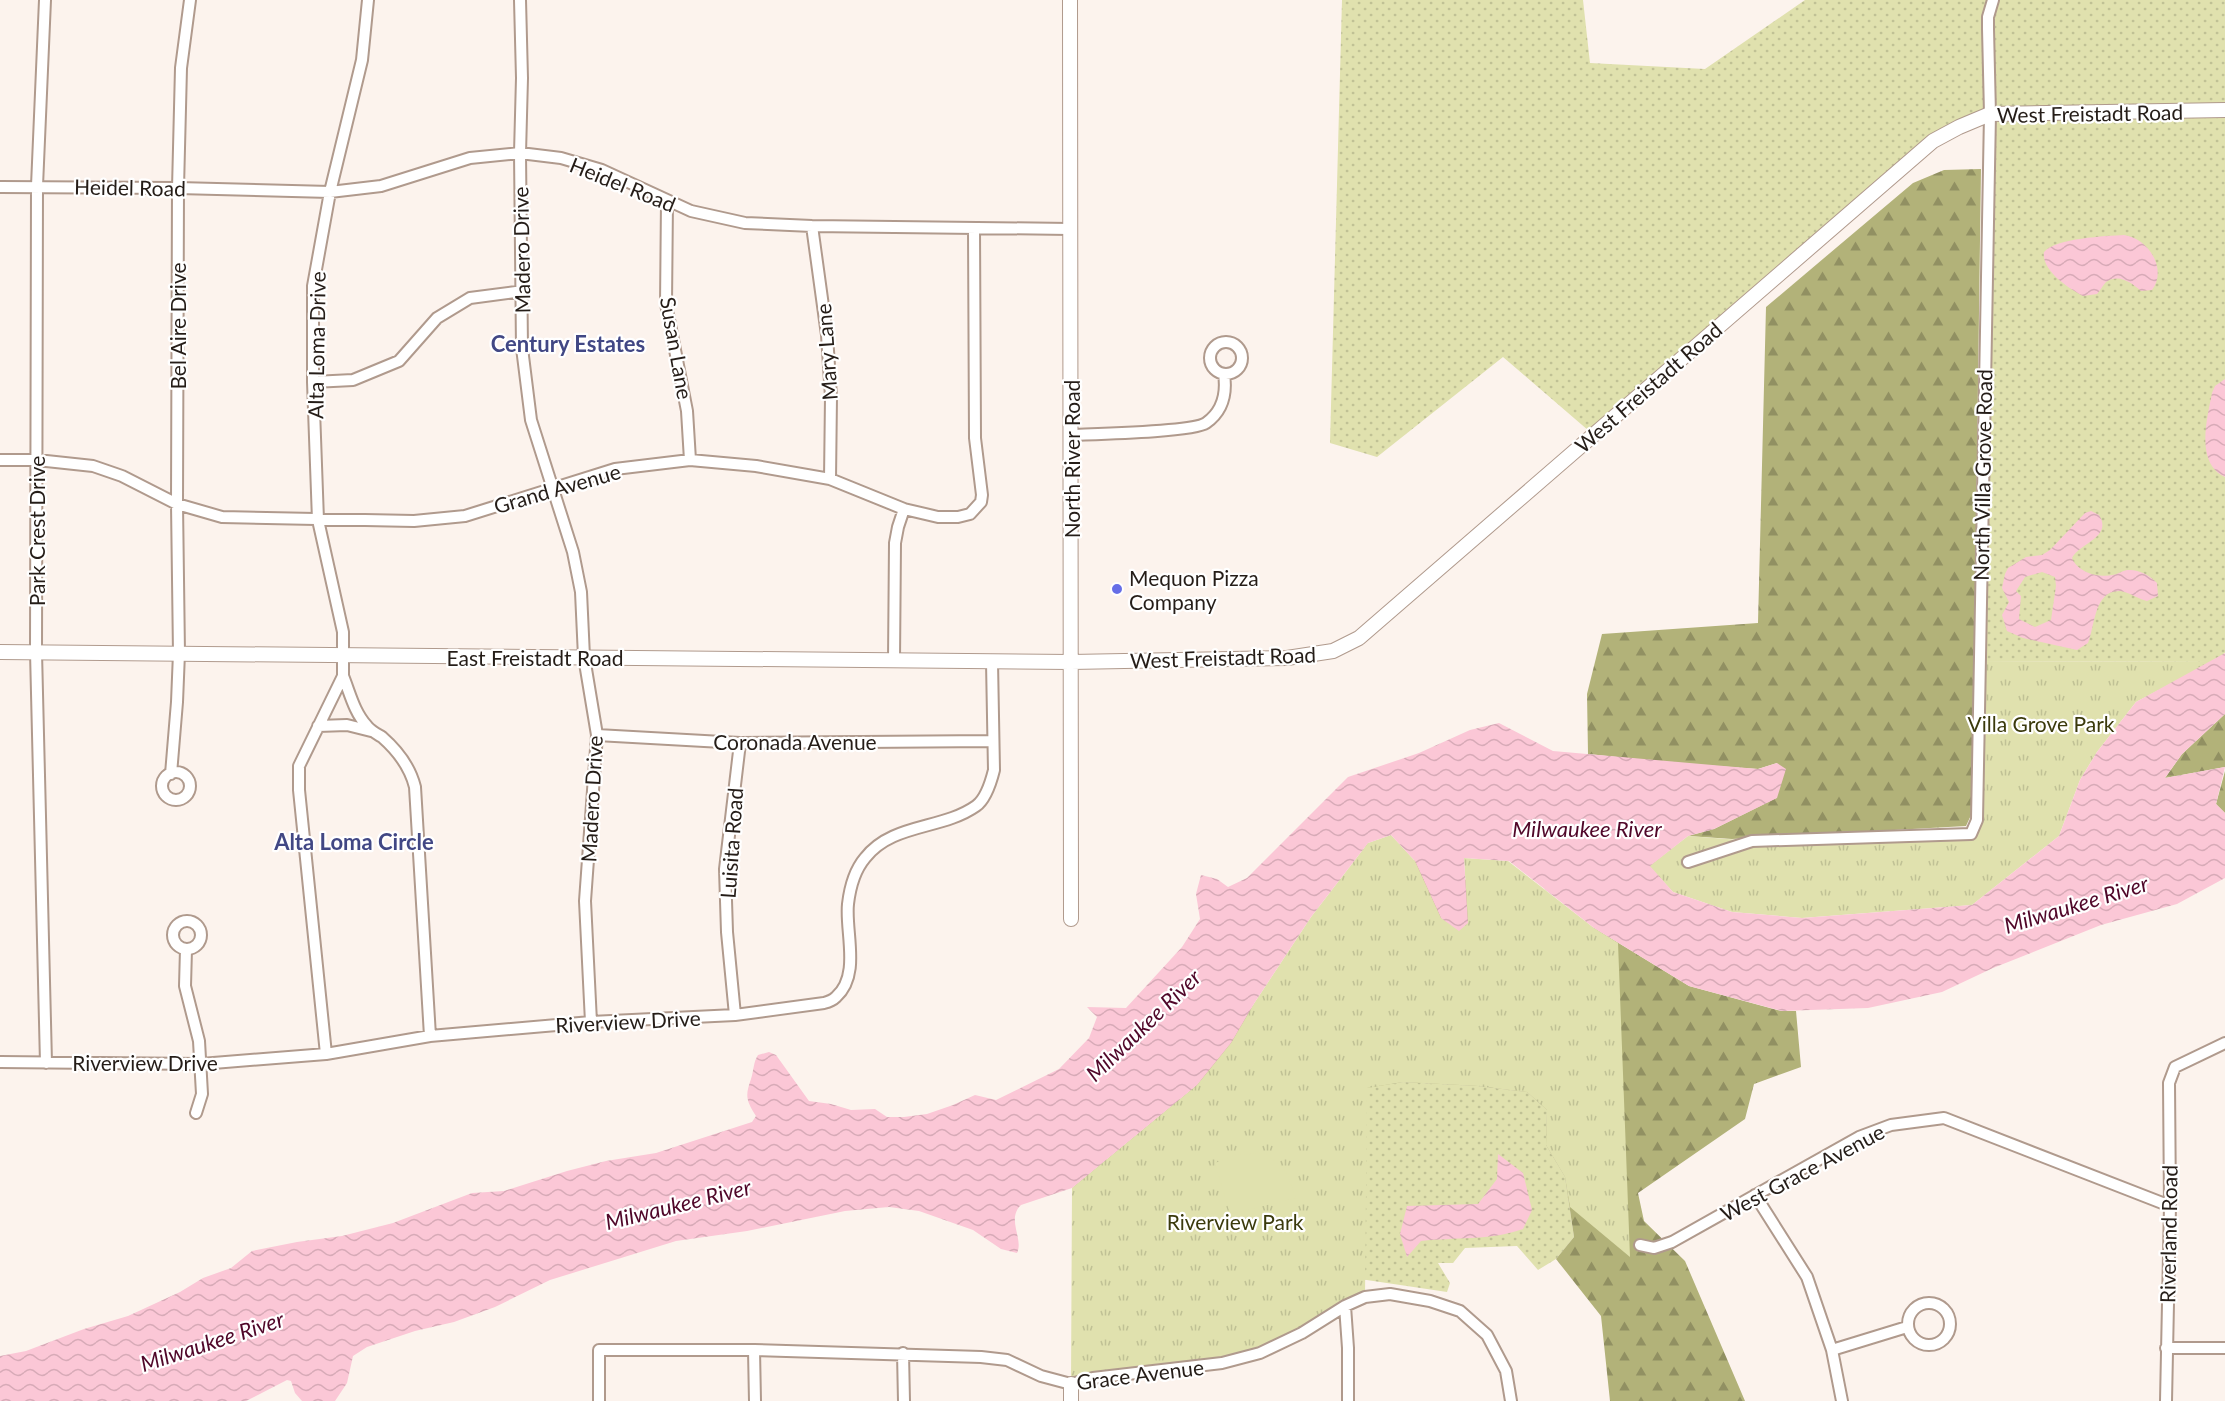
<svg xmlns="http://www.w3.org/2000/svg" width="2225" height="1401" font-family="Lato,sans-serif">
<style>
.grass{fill:url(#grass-dots)}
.forest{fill:url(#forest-firs)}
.park{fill:url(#park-tufts)}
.pitch{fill:#e0e1ae}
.water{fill:url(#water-waves);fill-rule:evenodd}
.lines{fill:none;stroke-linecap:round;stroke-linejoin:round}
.minor-casing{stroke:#b09a8d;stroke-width:14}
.tertiary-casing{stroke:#b09a8d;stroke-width:16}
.minor{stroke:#fff;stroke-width:10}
.tertiary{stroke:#fff;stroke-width:14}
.poi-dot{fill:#666ee7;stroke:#fff;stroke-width:2}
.labels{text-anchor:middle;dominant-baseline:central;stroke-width:4.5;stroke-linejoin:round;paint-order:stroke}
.street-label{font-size:21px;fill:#251d18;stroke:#fff}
.poi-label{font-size:21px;fill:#251d18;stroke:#fff;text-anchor:start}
.park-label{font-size:21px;fill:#3b3a0c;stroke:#fff}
.neighbourhood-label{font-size:22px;font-weight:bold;fill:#414784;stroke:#fff}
.water-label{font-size:22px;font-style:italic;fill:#500729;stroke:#fff}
</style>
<defs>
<pattern id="grass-dots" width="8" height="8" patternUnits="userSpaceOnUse" patternTransform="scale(1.5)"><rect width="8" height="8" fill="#e0e1ae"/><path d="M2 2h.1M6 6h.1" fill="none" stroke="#c0c195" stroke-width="1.8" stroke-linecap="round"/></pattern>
<pattern id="forest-firs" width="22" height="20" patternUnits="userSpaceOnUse" patternTransform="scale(1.5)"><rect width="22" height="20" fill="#b2b279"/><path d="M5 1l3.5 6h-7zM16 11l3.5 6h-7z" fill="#919062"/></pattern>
<pattern id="park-tufts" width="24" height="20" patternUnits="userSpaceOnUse" patternTransform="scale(1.5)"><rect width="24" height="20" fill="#e0e1ae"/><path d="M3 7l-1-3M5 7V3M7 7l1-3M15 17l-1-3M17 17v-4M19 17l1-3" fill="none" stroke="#c0c195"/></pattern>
<pattern id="water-waves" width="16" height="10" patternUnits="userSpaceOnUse" patternTransform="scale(1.5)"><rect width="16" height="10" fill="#fbc7d6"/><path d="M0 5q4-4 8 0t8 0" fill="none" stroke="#d7aab7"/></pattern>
</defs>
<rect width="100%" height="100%" fill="#fcf3ed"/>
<path class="grass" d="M1342,0H1583L1590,63L1705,69L1805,0H2225V653L2212,662L1979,661L1990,115L1959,127L1589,431L1503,357L1377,457L1330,443Z
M1403,1082L1478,1086L1527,1092L1547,1110L1546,1145L1565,1177L1574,1237L1556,1259L1538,1270L1517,1246L1465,1248L1453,1263H1438L1450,1283L1447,1292L1360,1279L1206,1111Z"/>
<path class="forest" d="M1981,169L1972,813L1966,826L1732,839L1688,836L1714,829L1776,798L1777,763L1758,769L1675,763L1588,754L1587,694L1602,634L1758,623L1766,307L1913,183L1944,170Z
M2225,714V767L2165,778L2182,754Z
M2225,771V813L2216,804Z
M1368,843L1594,928L1689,986L1781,1011H1796L1801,1067L1754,1084L1745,1119L1638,1193L1644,1221L1685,1261L1745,1401H1610L1601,1316L1556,1259L1574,1237L1565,1177L1546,1145L1547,1110L1527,1092L1478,1086L1403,1082L1366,1088L1072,1188L1197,1085Z"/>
<path class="park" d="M1979,661L2212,662L2136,702L2097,752L2080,780L2059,836L1972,905L1802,918L1732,912L1673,892L1649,866L1688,836L1753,841L1971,834L1977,820Z
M1391,835L1415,861L1441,918L1468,922L1464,858L1508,861L1594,928L1618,943L1630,1257L1570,1207L1565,1177L1546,1145L1547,1110L1527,1092L1478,1086L1403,1082L1367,1088L1365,1297L1260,1353L1071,1384L1072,1188L1197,1085L1231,1043L1255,1002L1311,917L1368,843Z"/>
<path class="pitch" d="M1265,1153L1286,1171L1296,1198L1230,1214L1215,1163L1235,1155Z"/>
<path class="water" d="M2124,235C2148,238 2168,269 2152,290L2141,291C2132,283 2119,273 2106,282C2103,285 2100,291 2097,294L2083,296C2068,288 2041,270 2044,252C2056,238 2106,236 2124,235Z
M2225,379V477C2195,463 2207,419 2212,393L2215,386Z
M2091,511L2099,515C2113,537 2080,543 2072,558C2078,573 2099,578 2113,575C2118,574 2122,571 2127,570C2138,569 2150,575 2157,583L2158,596L2147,601C2138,599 2129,592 2120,591C2094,590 2095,626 2088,643L2077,650L2023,638L2007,631L2002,615L2009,602L2002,588L2005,574L2008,568L2026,557L2042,555L2050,550L2085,513ZM2042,572L2055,577L2056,586L2051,620L2035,627L2019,619L2021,596L2016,591L2025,577Z
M2225,653V714L2182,754L2165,778L2225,767L2216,804L2225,813V878L2177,904L2101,925L1993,968L1942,992L1868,1008L1782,1011L1689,986L1594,928L1509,861L1464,858L1468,923L1459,931L1441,918L1415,861L1391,835L1368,843L1311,917L1255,1002L1231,1043L1197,1085L1072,1188L1021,1205C1006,1219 1024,1239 1017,1253L1001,1249L973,1230L919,1211L889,1207L845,1211L747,1231L676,1241L550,1280L495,1307L454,1322L415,1331L367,1347L353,1356L347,1383L335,1401H302L295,1393L291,1381L287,1380L246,1401H0V1356L26,1351L84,1329L128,1316L180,1292L203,1278L231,1268L252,1251L297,1242L342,1236L393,1223L472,1193L504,1191L567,1171L606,1161L656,1153L752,1122L756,1116C746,1100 745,1096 751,1079C754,1070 753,1063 758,1055L769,1052L776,1055L809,1101L831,1104L851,1110L875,1109L887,1117H904L927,1114L953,1105L975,1095L996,1100L1059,1069L1089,1038L1097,1017L1087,1007L1126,1008L1182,947L1200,919L1196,894L1201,875L1217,879L1228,887L1247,878L1348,777L1419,753L1470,730L1499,723L1553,751L1758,769L1777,763L1786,769L1777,798L1714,829L1688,836L1650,866L1673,892L1732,912L1802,918L1972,905L2059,836L2080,780L2097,752L2136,702Z
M1498,1154L1523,1173L1532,1210L1523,1229C1489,1241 1456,1237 1421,1241L1407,1257L1400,1234L1407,1206L1478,1204L1497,1179Z"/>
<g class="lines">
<defs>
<path id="minor" d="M45,0L37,186L36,652L46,1063
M520,0L522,78L520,153L522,348L531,420L573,552L581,592L584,657L597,735L585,901L591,1022
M0,187L178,188L330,192L381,186L470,158L520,153L561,158L602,170L691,211L745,223L812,226L1070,229
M667,201L666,304L687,411L690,460
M812,226L827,335L831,397L830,479
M1210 358a16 16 0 1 1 32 0a16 16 0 1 1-32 0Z
M313,382L353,380L399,361L437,318L470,298L523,291
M1071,435C1093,434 1193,432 1206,423C1223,411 1227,394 1224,374
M0,460H37L93,466L122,476L177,504L222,517L414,521L465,516L615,469L690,460L756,466L830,479L904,509L938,517H958L970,514L981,502L982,495L975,438L974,228
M894,660L895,543L898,527L904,509
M343,676C350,693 354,712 367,726C371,731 377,734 382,737C398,751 410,767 415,787L430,1036
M318,726L347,725L371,731
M597,735L740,743L993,741
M162 786a14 14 0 1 1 28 0a14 14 0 1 1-28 0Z
M171,774L177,702L179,653L177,504L178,188L181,68L190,0
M1688,862L1752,841L1971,834L1977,820L1990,114L1988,29V17L1993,0
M173 935a14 14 0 1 1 28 0a14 14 0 1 1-28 0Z
M186,949L185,986L199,1041L202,1094L196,1113
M735,1015L727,932L725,869L740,743
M326,1054L299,790V766L343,676V632L318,520L313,382V286L330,192L362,60L368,0
M0,1062L201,1064L326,1054L430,1036L591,1022L735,1015L824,1003C828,1002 833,1000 836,997C861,975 845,932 848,904C850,887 854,871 865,858C892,823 942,830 976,806C986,799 991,782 994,770L992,662
M1755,1195L1807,1277L1832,1350L1842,1401
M1640,1245L1654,1248L1672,1242L1859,1137L1891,1125L1944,1118L2170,1206
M1908 1324a21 21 0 1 1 42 0a21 21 0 1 1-42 0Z
M1345,1306L1348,1348V1401
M2166,1348H2225
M754,1350L755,1401
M1832,1350L1907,1327
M903,1353L904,1401
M599,1401V1350H754L981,1357L1007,1360L1041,1376L1071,1384L1093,1378L1222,1363L1260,1353L1302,1333L1345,1306L1365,1297L1390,1294L1430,1301L1460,1311L1487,1335L1506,1371L1511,1401
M2166,1401L2170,1206L2169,1083L2175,1067L2225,1043"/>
<path id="tertiary" d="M1070,0L1071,919
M0,652L1071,662L1287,658L1333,651L1359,638L1933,141L1959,127L1990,114L2225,110
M1071,1384V1401"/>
</defs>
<use href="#minor" class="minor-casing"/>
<use href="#tertiary" class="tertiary-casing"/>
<use href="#minor" class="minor"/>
<use href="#tertiary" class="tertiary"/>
</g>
<circle class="poi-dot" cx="1117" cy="589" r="6"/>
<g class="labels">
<g class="street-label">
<text transform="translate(2090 113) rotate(-1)">West Freistadt Road</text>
<text transform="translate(623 184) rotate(22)">Heidel Road</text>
<text transform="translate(130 187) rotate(1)">Heidel Road</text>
<text transform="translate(521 250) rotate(-91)">Madero Drive</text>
<text transform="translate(177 326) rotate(-90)">Bel Aire Drive</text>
<text transform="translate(316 345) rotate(-89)">Alta Loma Drive</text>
<text transform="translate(677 348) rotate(80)">Susan Lane</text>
<text transform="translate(826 352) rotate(-94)">Mary Lane</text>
<text transform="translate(1648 387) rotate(-41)">West Freistadt Road</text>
<text transform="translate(1071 459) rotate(-90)">North River Road</text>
<text transform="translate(1982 475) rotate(-89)">North Villa Grove Road</text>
<text transform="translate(557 488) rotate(-16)">Grand Avenue</text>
<text transform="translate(36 531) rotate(-90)">Park Crest Drive</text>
<text x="535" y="657">East Freistadt Road</text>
<text transform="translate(1223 657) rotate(-2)">West Freistadt Road</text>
<text x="795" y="741">Coronada Avenue</text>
<text transform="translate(591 799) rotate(-87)">Madero Drive</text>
<text transform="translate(731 843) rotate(-86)">Luisita Road</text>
<text transform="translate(628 1021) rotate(-3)">Riverview Drive</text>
<text x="145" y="1062">Riverview Drive</text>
<text transform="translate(1802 1172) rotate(-28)">West Grace Avenue</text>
<text transform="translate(2168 1234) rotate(-89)">Riverland Road</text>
<text transform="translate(1140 1374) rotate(-7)">Grace Avenue</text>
</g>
<g class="poi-label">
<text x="1129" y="577">Mequon Pizza<tspan x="1129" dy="24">Company</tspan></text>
</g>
<g class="park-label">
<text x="2041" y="723">Villa Grove Park</text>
<text x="1235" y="1221">Riverview Park</text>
</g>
<g class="neighbourhood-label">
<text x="568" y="343">Century Estates</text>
<text x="354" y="841">Alta Loma Circle</text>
</g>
<g class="water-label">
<text x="1587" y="828">Milwaukee River</text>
<text transform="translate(2076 904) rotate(-17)">Milwaukee River</text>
<text transform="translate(1143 1025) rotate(-44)">Milwaukee River</text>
<text transform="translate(678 1204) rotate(-14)">Milwaukee River</text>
<text transform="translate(212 1341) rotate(-18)">Milwaukee River</text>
</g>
</g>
</svg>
